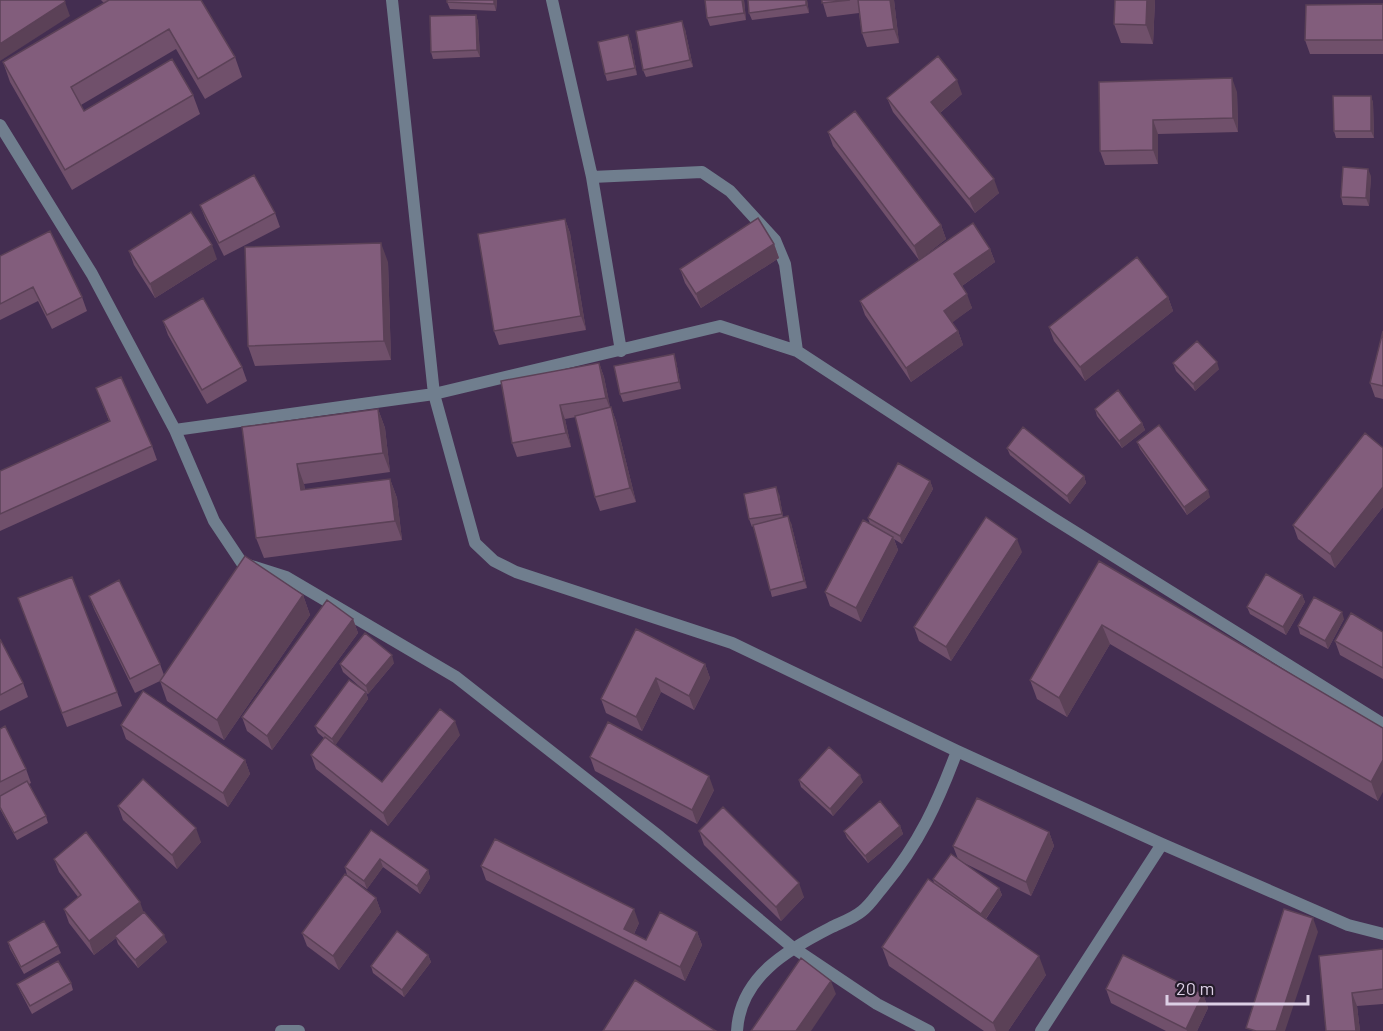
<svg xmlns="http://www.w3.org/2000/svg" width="1383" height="1031" font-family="Barlow,sans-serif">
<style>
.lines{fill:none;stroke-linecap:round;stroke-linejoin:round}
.minor{stroke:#707e8e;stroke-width:12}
.wall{fill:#70506b}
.shaded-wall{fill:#5b4157}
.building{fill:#825d7c;stroke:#5b4157;stroke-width:1.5}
</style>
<rect width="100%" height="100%" fill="#442e51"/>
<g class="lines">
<path class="minor" d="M392,0L434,394L475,543L494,561L516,572L732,643L957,751L1162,844L1348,925L1383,934
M552,0L592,177L621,351
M0,125L92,274L175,430L214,521L242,563L286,577L456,677L660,837L792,947L877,1004L929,1031
M592,177L702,172L730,191L775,240L785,264L797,351L1051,517L1383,724
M175,430L434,394L720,326L797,351
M281,1031H299
M737,1031C740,977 787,950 830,928C840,923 854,918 862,911C870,905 877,894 883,887C919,844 938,802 957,751
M1041,1031L1162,844"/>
</g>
<path class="wall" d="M101,0H201L235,57L242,77L205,99L176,49L81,105L84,111L193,95L200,114L72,190L10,82L3,62L104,3Z
M497,0L496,11L450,9L447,2Z
M744,0L746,20L710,26L707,18Z
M748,0H807L809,13L752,20L749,13Z
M822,0H894L899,43L867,47L862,33L859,13L827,17Z
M1155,0L1153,44L1121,43L1114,24Z
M1383,4V54H1310L1305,40Z
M476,15L478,22L480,57L433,59L431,52Z
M685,29L693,67L646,77L643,70Z
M628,35L631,42L637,75L607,81L605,74Z
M1099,82L1237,92L1238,132L1158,134V164L1105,165L1100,151Z
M962,94L940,113L999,193L975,213L893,112L887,98Z
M1371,96L1373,103L1374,138H1336L1334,131Z
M828,132L941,225L946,239L919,260L833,146Z
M1371,176L1369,206L1343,205L1341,197Z
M200,205L275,213L280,227L224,256L205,218Z
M565,219L570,233L586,330L499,345L494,331Z
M774,244L779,258L701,308L685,283L680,269Z
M990,249L995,262L962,286L972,308L952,322L958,331L963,345L911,382L865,315L860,301Z
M129,251L217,259L155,298L134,265Z
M0,256L82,297L87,311L52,329L38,301L0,320Z
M388,262L391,360L255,366L248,346Z
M1168,297L1173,311L1085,381L1054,341L1049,327Z
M163,321L242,367L247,381L207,404L168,335Z
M1383,331V399L1375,397L1370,383Z
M676,361L681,389L623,402L620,394Z
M599,363L604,377L610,407H611L616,421L636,502L600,511L595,497L576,417L565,419L571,447L517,457L512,443Z
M1173,363L1219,369L1195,391L1176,371Z
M96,388L152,446L157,460L0,531V471L109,421Z
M378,409L385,428L390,472L304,484L305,490L390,479L397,498L402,540L264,558L256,538L242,427Z
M1095,409L1142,423L1145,430L1122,448L1097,416Z
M1137,442L1210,497L1187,515L1140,449Z
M1007,448L1084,476L1086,483L1070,504L1010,455Z
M1383,448V507L1335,568L1298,539L1293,525Z
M930,481L933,489L902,544L894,539L898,550L861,622L830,606L825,592L870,524L868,518Z
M779,494L783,517L791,523L807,588L772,597L753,526L752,527L749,519Z
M1022,552L951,661L919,641L914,627Z
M1099,561L1383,728L1378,801L1110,644L1067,717L1037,699L1030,680Z
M303,595L310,615L224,740L167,701L160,681L135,693L94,609L89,596L160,664L164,675Z
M1302,595L1305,602L1286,635L1250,614L1247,607Z
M18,598L117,692L122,706L67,727Z
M353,619L358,633L272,750L247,731L242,717Z
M1344,619L1328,649L1300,634L1298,626Z
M636,629L705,664L710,678L694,710L661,692L642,731L606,713L601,699Z
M1383,632V679L1340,655L1335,641Z
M0,639L23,683L28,697L0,711Z
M394,663L368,694L343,672L340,664Z
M366,692L368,699L335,745L382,782L460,735L388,826L316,769L311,755L324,738L318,733L315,726Z
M121,725L245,760L250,774L228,807L126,739Z
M0,729L26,769L31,783L29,784L46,816L48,823L17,840L0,809Z
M590,757L714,790L697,824L595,771Z
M799,780L863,782L833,816L801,787Z
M118,806L201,842L177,869L123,820Z
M900,826L903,834L868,863L847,838L844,831Z
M371,830L428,870L430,878L420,894L383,867L367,889L347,875L345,867Z
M699,831L804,897L781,921L704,845Z
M1049,832L1054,846L1031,896L962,862L999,888L1002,895L986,919L1046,975L1008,1031H984L889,966L882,947L934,883L933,879L958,859L953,846Z
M54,859L144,912L167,942L138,968L118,944L116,938L94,955L69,923L64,909L78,897L59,872Z
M481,866L639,923L634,934L646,940L697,932L702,945L685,981L486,880Z
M376,898L381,912L339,970L307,946L302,933Z
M8,942L58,946L61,953L24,974L10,949Z
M1383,949V1004L1357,1006L1360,1031H1326Z
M428,955L431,962L404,997L373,973L371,966Z
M71,983L73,990L32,1014L20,991L17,984Z
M1106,989L1203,994L1208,1008L1197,1031H1166L1111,1003Z"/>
<path class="shaded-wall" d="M494,0H497L496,11L494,4Z
M742,0H744L746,20L744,13Z
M806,0H807L809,13L806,5Z
M890,0H894L899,43L894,29Z
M1147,0H1155L1153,44L1146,25Z
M65,2L70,16L0,61V44Z
M476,15L478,22L480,57L477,50Z
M682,21L685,29L693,67L690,60Z
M628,35L631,42L637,75L635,68Z
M1232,78L1237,92L1238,132L1233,118Z
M957,80L962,94L936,116L931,102Z
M1371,96L1373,103L1374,138L1371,131Z
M1153,120L1158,134V164L1153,150Z
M1368,169L1371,176L1369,206L1366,198Z
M994,179L999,193L975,213L969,199Z
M565,219L570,233L586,330L581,316Z
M941,225L946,239L919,260L914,246Z
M381,243L388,262L391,360L384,341Z
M774,244L779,258L701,308L696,294Z
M212,245L217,259L155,298L150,284Z
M990,249L995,262L959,288L954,274Z
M967,294L972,308L949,325L944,311Z
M1168,297L1173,311L1085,381L1080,367Z
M958,331L963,345L911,382L906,368Z
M674,354L676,361L681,389L679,382Z
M1217,362L1219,369L1195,391L1193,384Z
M599,363L604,377L611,411L606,398Z
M560,405L565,419L571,447L566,433Z
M611,407L616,421L636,502L630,488Z
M378,409L385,428L390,472L383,453Z
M1142,423L1145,430L1122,448L1119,441Z
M297,464L304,484L308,510L301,490Z
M1084,476L1086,483L1070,504L1067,496Z
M390,479L397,498L402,540L395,521Z
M930,481L933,489L902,544L900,536Z
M776,487L779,494L784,521L782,514Z
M1383,487V507L1335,568L1330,554Z
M1208,490L1210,497L1187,515L1184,507Z
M788,516L791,523L807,588L804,581Z
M893,537L898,550L861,622L856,608Z
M1017,539L1022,552L951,661L946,647Z
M303,595L310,615L224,740L217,720Z
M1302,595L1305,602L1286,635L1283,627Z
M1342,612L1344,619L1328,649L1325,641Z
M353,619L358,633L272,750L267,736Z
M1102,625L1110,644L1067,717L1059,698Z
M392,655L394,663L368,694L366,686Z
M705,664L710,678L694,710L689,696Z
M656,678L661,692L642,731L636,717Z
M366,692L368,699L335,746L332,739Z
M455,721L460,735L388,826L383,813Z
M245,760L250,774L228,807L223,793Z
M1383,760V792L1378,801L1371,782Z
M860,775L863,782L833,816L830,809Z
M709,776L714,790L697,824L692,810Z
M900,826L903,834L868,863L865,856Z
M196,828L201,842L177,869L172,855Z
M1049,832L1054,846L1031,896L1026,882Z
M380,859L383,867L367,889L364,881Z
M428,870L430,878L420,894L417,886Z
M799,883L804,897L781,921L776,907Z
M999,888L1002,895L984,921L981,914Z
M376,898L381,912L339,970L333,956Z
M140,902L145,916L115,936L116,938L94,955L89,941Z
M634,909L639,923L630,942L624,929Z
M1313,918L1318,932L1285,1031H1276Z
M697,932L702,945L685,981L680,967Z
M164,935L167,942L138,968L135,960Z
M428,955L431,962L404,997L402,990Z
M1039,956L1046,975L1008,1031H996L993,1023Z
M831,981L836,994L811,1031H796Z
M1352,993L1357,1006L1360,1031H1356Z
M1203,994L1208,1008L1197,1031H1187L1186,1029Z"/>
<path class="building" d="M0,0H64L65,2L0,44Z
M109,0H201L235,57L198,79L169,29L71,87L84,111L172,59L193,95L65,170L3,62Z
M447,0H494V4L447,2Z
M705,0H742L744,13L707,18Z
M748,0H806V5L749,13Z
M822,0H850L822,3Z
M858,0H890L894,29L862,33Z
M1115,0H1147L1146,25L1114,24Z
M1383,4V40H1305L1306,5Z
M476,15L477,50L431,52L430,16Z
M682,21L690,60L643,70L636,31Z
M628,35L635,68L605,74L598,42Z
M938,56L957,80L931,102L994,179L969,199L887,98Z
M1232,78L1233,118L1153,120V150L1100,151L1099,82Z
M1333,96H1371V131H1334Z
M855,111L941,225L914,246L828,132Z
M1343,167L1368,169L1366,198L1341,197Z
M254,175L275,213L219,243L200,205Z
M191,212L212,245L150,284L129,251Z
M758,218L774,244L696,294L680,269Z
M565,219L581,316L494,331L478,234Z
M973,223L990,249L954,274L967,294L944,311L958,331L906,368L860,301Z
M50,231L82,297L47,315L33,287L0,304V256Z
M381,243L384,341L248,346L245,247Z
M1137,257L1168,297L1080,367L1049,327Z
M203,298L242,367L202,390L163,321Z
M1383,331V386L1370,383Z
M1197,341L1217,362L1193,384L1173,363Z
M674,354L679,382L620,394L614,366Z
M599,363L606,398L560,405L566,433L512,443L501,381Z
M121,377L152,446L0,514V471L110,421L96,388Z
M1118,390L1142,423L1119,441L1095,409Z
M611,407L630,488L595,497L575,416Z
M378,409L383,453L297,464L301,490L390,479L395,521L256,538L242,427Z
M1159,425L1208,490L1184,507L1137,442Z
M1023,427L1084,476L1067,496L1007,448Z
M1365,433L1383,448V487L1330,554L1293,525Z
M898,463L930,481L900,536L868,518Z
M776,487L782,514L749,519L744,494Z
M788,516L804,581L770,590L753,525Z
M986,517L1017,539L946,647L914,627Z
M863,520L893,537L856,608L825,592Z
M245,556L303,595L217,720L160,681Z
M1099,561L1383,728V760L1371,782L1102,625L1059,698L1030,680Z
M1266,574L1302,595L1283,627L1247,607Z
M72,577L117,692L62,713L18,598Z
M119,580L160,664L130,679L89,596Z
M1314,597L1342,612L1325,641L1298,626Z
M327,600L353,619L267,736L242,717Z
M1351,613L1383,632V668L1335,641Z
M636,629L705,664L689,696L656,678L636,717L601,699Z
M365,633L392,655L366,686L340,664Z
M0,639L23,683L0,695Z
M349,680L366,692L332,739L315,726Z
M143,691L245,760L223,793L121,725Z
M440,709L455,721L383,813L311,755L325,737L382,782Z
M608,722L709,776L692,810L590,757Z
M5,726L26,769L0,782V729Z
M829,747L860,775L830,809L799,780Z
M143,779L196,828L172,855L118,806Z
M27,781L46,816L14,833L0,807V796Z
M977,798L1049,832L1026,882L953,846Z
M880,801L900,826L865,856L844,831Z
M723,807L799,883L776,907L699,831Z
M371,830L428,870L417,886L380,859L364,881L345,867Z
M86,832L140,902L89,941L64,909L81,895L54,859Z
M495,839L634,909L624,929L646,940L660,912L697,932L680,967L481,866Z
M951,854L999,888L981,914L933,879Z
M345,874L376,898L333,956L302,933Z
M928,879L1039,956L993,1023L882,947Z
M1284,909L1313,918L1276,1031H1256L1246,1028Z
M144,912L164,935L135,960L115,936Z
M44,921L58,946L21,967L8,942Z
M397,931L428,955L402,990L371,966Z
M1383,949V989L1352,993L1356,1031H1326L1319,956Z
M1123,955L1203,994L1186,1029L1106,989Z
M801,958L831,981L796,1031H751Z
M58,961L71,983L30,1006L17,984Z
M635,980L716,1031H603Z"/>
<path d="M1167 995v9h141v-9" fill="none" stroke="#dccfe5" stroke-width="3"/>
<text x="1176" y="995" font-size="18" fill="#dccfe5" stroke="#251c2b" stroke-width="4.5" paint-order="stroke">20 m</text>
</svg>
